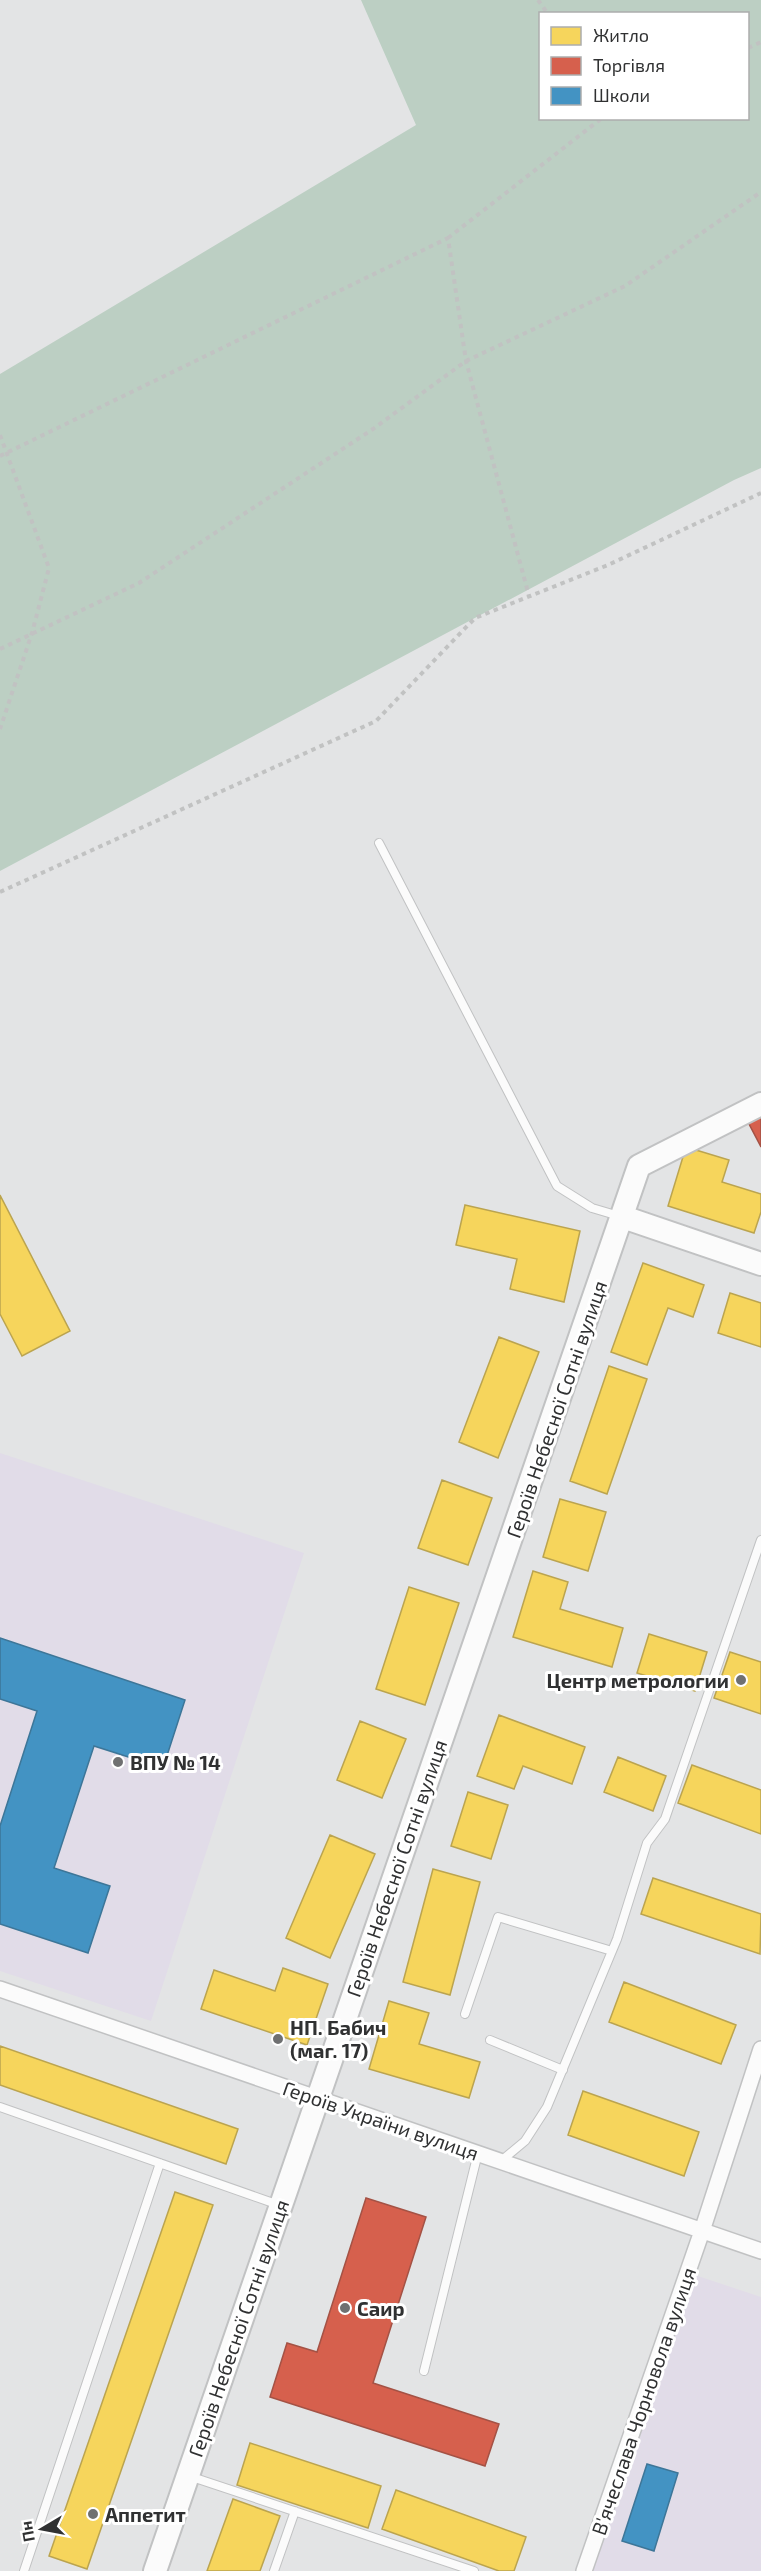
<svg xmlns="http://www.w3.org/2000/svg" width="761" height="2571" font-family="'Exo 2',sans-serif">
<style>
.education{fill:#e1dce8}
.green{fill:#bccfc3;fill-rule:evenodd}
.homes{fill:#f6d55c;stroke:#bba44f;stroke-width:1.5}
.shops{fill:#d6604d;stroke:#a45245;stroke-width:1.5}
.schools{fill:#4393c3;stroke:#3d7698;stroke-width:1.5}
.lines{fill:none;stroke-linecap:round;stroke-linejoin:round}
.lane-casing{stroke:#c1c2c3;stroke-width:10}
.street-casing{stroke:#c1c2c3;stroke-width:18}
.secondary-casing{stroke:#c1c2c3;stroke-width:26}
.path{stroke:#c1c2c2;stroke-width:4;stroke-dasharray:4.5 4.5;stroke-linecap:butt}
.lane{stroke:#fbfbfb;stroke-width:8}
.street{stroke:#fbfbfb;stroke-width:15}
.secondary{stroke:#fbfbfb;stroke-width:22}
.poi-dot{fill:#6f7071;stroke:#fff;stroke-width:2}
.labels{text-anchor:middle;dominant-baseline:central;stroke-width:6;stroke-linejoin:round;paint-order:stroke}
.street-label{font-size:20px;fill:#303132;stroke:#fff}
.poi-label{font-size:20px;font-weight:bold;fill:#303132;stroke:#fff;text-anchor:start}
</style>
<rect width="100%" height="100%" fill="#e3e4e5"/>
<path class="education" d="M0,1453L304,1553L151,2021L0,1971Z
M695,2275L761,2297V2571H592Z"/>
<path class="green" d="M361,0H761V468L734,480L0,871V374L416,125ZM540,14H748V118H540Z"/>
<path class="homes" d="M686,1147L729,1160L722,1182L761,1194V1212L754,1233L668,1206Z
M0,1195L70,1331L22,1356L0,1314Z
M465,1205L580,1231L564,1302L510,1289L517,1259L456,1245Z
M643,1263L704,1285L693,1317L668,1308L647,1365L611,1352Z
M730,1293L761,1303V1347L718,1333Z
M499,1337L539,1352L498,1458L459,1442Z
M609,1366L647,1379L607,1494L570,1481Z
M442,1480L492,1498L468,1565L418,1548Z
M560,1499L606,1512L588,1571L543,1557Z
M533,1571L568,1582L560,1609L623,1628L612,1667L513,1637Z
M409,1587L459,1603L425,1705L376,1689Z
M649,1634L707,1652L695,1691L637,1673Z
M730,1652L761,1662V1714L714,1698Z
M499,1715L585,1747L572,1784L523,1766L514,1789L477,1776Z
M360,1721L406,1739L382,1798L337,1780Z
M618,1757L666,1776L653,1811L604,1792Z
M692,1765L761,1790V1834L678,1803Z
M468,1792L508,1805L491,1859L451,1846Z
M330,1835L375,1854L330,1958L286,1938Z
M433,1869L480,1882L450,1995L403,1982Z
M653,1878L761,1914L760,1954L641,1914Z
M283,1968L328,1984L307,2045L201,2009L214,1970L275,1991Z
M624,1982L736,2025L721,2064L609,2022Z
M389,2001L429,2013L419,2044L480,2062L469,2098L369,2069Z
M0,2046L238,2129L226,2164L0,2085Z
M583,2091L699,2132L684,2176L568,2135Z
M175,2192L213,2205L87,2569L49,2556Z
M250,2443L381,2486L368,2528L237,2485Z
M396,2490L526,2537L514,2571H499L382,2529Z
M233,2499L280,2516L260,2571H207Z"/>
<path class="shops" d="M761,1116V1147L748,1122Z
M366,2198L426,2217L373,2383L499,2424L485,2466L270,2397L287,2343L317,2352Z"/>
<path class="schools" d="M0,1638L185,1700L163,1768L94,1746L54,1868L110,1886L88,1953L0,1924V1826L37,1711L0,1699Z
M647,2464L678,2473L654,2551L622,2541Z"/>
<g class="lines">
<defs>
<path id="lane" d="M379,843L557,1186L592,1208L619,1216
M465,2014L498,1917L612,1951
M490,2040L563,2070
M0,2107L279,2205
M501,2161L525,2141L547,2107L617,1939L647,1843L665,1819L761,1540
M424,2371L478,2153
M189,2476L474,2571
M24,2571L160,2163
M274,2571L295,2511"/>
<path id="street" d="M0,1989L761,2251
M584,2571L702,2231L761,2049"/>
<path id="secondary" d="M623,1217L761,1264
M155,2571L639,1166L761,1104"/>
</defs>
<use href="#lane" class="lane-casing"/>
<use href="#street" class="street-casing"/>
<use href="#secondary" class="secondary-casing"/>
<path class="path" d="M538,0L548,14
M748,48L761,42
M448,238L602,118
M0,435L49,568L32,633L0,729
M0,456L448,238L466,361L529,596
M0,649L139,583L373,429L466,361L625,286L761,192
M0,892L376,721L475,618L608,565L761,493"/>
<use href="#lane" class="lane"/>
<use href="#street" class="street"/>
<use href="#secondary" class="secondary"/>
</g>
<g class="poi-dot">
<circle cx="741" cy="1680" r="6"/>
<circle cx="118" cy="1762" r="6"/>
<circle cx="278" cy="2039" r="6"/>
<circle cx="345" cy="2308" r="6"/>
<circle cx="93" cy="2514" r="6"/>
</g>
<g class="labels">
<g class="street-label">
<text transform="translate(556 1409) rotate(-71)">Героїв Небесної Сотні вулиця</text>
<text transform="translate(396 1868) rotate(-71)">Героїв Небесної Сотні вулиця</text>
<text transform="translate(381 2120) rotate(19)">Героїв України вулиця</text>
<text transform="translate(238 2328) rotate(-71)">Героїв Небесної Сотні вулиця</text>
<text transform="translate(643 2401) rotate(-71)">В'ячеслава Чорновола вулиця</text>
</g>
<g class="poi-label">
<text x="729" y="1680" text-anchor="end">Центр метрологии</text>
<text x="130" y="1762">ВПУ № 14</text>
<text x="290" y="2027">НП. Бабич<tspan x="290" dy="23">(маг. 17)</tspan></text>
<text x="357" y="2308">Саир</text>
<text x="105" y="2514">Аппетит</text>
</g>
</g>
<rect x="539" y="12" width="210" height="108" fill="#ffffff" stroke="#acadad" stroke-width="1.5"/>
<rect x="551" y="27" width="30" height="18" fill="#f6d55c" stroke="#acadad" stroke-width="1.5"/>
<text x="593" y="42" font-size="18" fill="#303132">Житло</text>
<rect x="551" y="57" width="30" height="18" fill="#d6604d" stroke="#acadad" stroke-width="1.5"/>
<text x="593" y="72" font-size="18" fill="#303132">Торгівля</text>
<rect x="551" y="87" width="30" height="18" fill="#4393c3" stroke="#acadad" stroke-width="1.5"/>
<text x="593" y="102" font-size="18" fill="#303132">Школи</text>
<g transform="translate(42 2529) rotate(260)" stroke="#ffffff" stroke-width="4.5" paint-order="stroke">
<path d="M0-4.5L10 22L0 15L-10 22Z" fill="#303132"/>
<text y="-9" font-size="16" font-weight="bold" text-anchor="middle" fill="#303132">Пн</text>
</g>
</svg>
